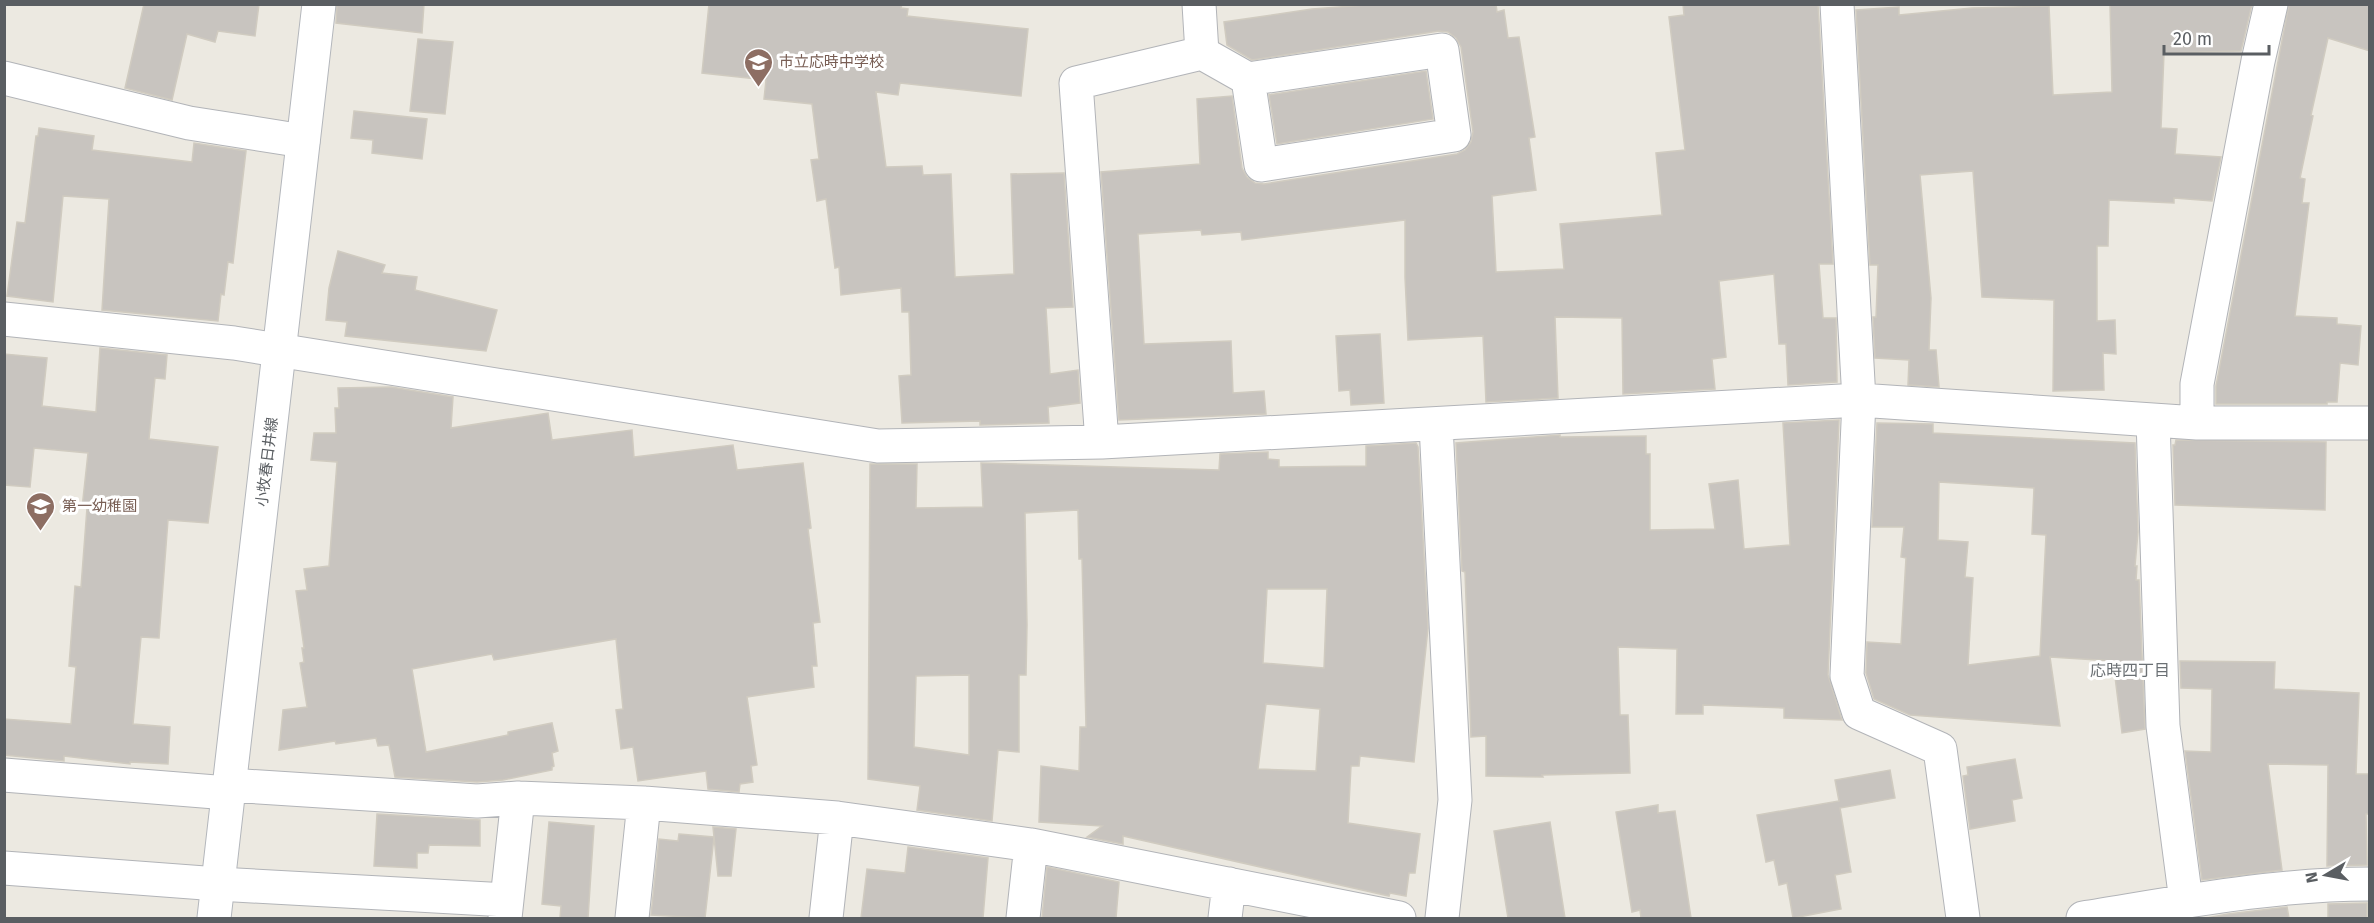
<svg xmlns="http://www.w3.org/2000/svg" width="2374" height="923" font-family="'Fira Sans','Noto Sans JP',sans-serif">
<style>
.building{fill:#c8c4bf;stroke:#d0cbc0;stroke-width:1.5;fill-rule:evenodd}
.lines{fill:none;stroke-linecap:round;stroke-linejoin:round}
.street-casing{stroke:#b2b4b8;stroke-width:35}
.secondary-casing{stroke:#b3b6bb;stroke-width:35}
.street{stroke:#fff;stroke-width:33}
.secondary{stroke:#fff;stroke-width:33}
.labels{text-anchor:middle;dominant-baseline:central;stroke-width:6;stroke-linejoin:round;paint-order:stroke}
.education-label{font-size:15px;fill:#785e54;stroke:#fff;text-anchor:start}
.street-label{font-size:15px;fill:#5a5e62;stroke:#fff}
.neighbourhood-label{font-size:16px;fill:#6b7074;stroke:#fff}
</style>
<rect width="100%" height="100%" fill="#ece9e1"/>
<path class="building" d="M144,4H259L255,36L218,31L215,42L187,34L172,100L125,88Z
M337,4H424L422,33L336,23Z
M709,4H902L901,8L908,9L907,16L1028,29L1021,96L900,83L898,95L876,92L886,167L922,166L923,175L951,174L955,277L1014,274L1011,174L1064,173L1073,307L1046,308L1050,374L1078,370L1080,403L1048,407L1049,423L980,425V421L902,423L899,376L911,375L909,312H902L901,288L841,295L839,267L835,268L826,199L817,201L811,160L819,159L812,104L764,99L766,80L702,73Z
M1379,4H1496L1497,12L1504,10L1508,38L1519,37L1535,137L1529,138L1536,190L1492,196L1496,272L1564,269L1560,224L1662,215L1656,153L1685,150L1669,17L1684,15L1683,4H1818L1833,264H1819L1823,318H1836L1837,382L1788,385L1786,344H1779L1774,274L1719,281L1726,357L1712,359L1715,389L1623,394L1622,318L1555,317L1558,398L1486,402L1483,336L1408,340L1405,277V220L1242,240L1241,232L1202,235L1201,230L1138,234L1144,344L1231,341L1233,393L1264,391L1266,414L1119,420L1101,172L1200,164L1197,99L1232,96L1242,168L1247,177L1255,183L1264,184L1457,154L1465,150L1471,142L1473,132L1461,47L1456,38L1448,32L1439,31L1252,60L1227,45L1224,22L1312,9Z
M2110,4H2252L2241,51L2164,53L2161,128L2177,129L2175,154L2221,157L2212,201L2174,198V203L2109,200L2108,246H2097V321L2115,320L2116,354L2103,353L2104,390L2053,391L2054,300L1982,297L1973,171L1920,175L1931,298L1929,350H1936L1939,387L1908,385L1909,360L1875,358L1873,317H1876L1878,265H1870L1856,10L1899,7V15L1972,8L2049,6L2053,95L2112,92Z
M2289,4H2370V51L2328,38L2311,115L2313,116L2300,178L2305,179L2302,203H2309L2295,316L2337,318V324L2361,326L2358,365L2340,363L2337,402H2327V404H2216V386Z
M418,39L453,42L445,114L410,111Z
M1426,71L1433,119L1277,144L1269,95Z
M354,111L427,119L422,159L372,153L373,140L351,138Z
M39,128L94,136L92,150L192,162L194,143L246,151L233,263L228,262L224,295L221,294L218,321L102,310L109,199L63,196L53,302L7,296L17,222L25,223L36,136H38Z
M338,251L385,265L382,273L417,277L415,290L497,310L486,351L345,336L347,322L326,320L329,288Z
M1380,334L1384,403L1351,405L1350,390L1339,391L1336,336Z
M100,348L167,355L165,379L155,378L149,439L218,447L208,523L168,520L159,638L141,637L133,724L170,727L168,764L130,762V764L64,756V761L4,755V719L71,724L76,667L69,666L75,586L81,587L87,508H82L88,453L34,448L30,487L4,485V354L47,358L42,406L96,412Z
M391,387L453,397L451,428L548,413L552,440L632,430L634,457L733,445L737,470L803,463L811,528L808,529L820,622L813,623L817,666H812L814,687L747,697L757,765L751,766L753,782L740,784L739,792L708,789L706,771L638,781L633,747L621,749L616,710L623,709L616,639L494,660L492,654L412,669L426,752L508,735V732L552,723L558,751L552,753L554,766L552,767V770L503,780L477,782L395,777L389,745L378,746L376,738L336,744L335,741L279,750L283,710L307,707L300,663L304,662L302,648H304L296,591L307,590L304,569L329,566L337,462L311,460L314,433H336L335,408H339L338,388Z
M1839,420L1828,675L1842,720L1784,718V708L1703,705V714H1676L1677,649L1618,647L1620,715H1628L1630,773L1542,775L1543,777L1486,776V736L1471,737L1465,572L1462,571L1456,443L1560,435V437L1646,436V454H1650V530L1715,529L1709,484L1738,480L1744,549L1790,545L1783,423Z
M1877,423L1933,424V433L2135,443L2138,532L2135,566H2137L2136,580H2139L2145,729L2122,733L2113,661L2050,657L2060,726L1910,715L1874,699L1866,673L1867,642L1901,644L1906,558L1901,557L1904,527H1872ZM1939,482L2034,488L2032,534L2046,535L2040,656L1968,665L1973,578L1965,577L1968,542L1938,540Z
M2176,440L2326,442L2325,510L2175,505L2173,445H2175Z
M1416,443L1418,447L1428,628L1414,762L1360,756L1359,766H1351L1348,823L1420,834L1415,873H1409L1406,896L1390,893L1389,896L1123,836V844L1087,837L1102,826L1039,822L1041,766L1079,771L1080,727H1086L1082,559H1079L1078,510L1025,513L1027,625L1026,675H1019V752L998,750L992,821L917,810L920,786L868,779L870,464H917L916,508L983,507L981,463L1219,470L1220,454L1268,452V459L1279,460V467L1366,466V446ZM1267,589H1327L1324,668L1263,663ZM969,675V755L914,747L916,676ZM1266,704L1320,709L1316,771L1258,769Z
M2180,661L2275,662L2274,689L2359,693L2356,774H2370V814H2366L2367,865L2327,866L2328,765L2268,764L2282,870L2202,880L2185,751L2211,752L2212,689L2181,688Z
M2015,759L2022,798L2012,800L2015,821L1970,829L1963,776L1968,775L1967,767Z
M1890,770L1895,798L1840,808L1851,872L1835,875L1841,909L1793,918L1787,883L1779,885L1774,860L1766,862L1757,815L1839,801L1835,780Z
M1658,805V813L1675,811L1691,918H1641L1640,910L1632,912L1616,812Z
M377,814L480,820V846L429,845L428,853H417V868L374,866Z
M549,822L594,826L588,918H560L561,906L542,904Z
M1550,822L1565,918H1508L1494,831Z
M713,827L736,829L731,876H718Z
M679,834L714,837L705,918L651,915L659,839L678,841Z
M908,847L988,858L983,918H861L867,869L905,873Z
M1047,867L1119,882L1116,918H1042Z
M2367,903V918H2328V904Z
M2287,907L2289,918H2207L2228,914Z"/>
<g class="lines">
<defs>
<path id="street" d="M1837,4L1859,400L1847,676L1859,713L1940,749L1963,918
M1202,53L1248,79L1442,50L1454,135L1261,165L1248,79
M4,78L189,123L303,141
M4,319L234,343L878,446L1102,442L1859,400L2197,423H2370
M2153,420L2163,726L2186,901
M2197,423V384L2258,61L2271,4
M1436,425L1455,800L1442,918
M1102,442L1076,83L1202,53L1199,4
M4,775L228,793
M229,785L477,801L518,798L644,803L837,818L1031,845L1399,918
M4,868L218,884L507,900
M505,918L518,798
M632,918L644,803
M826,918L837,818
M1023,918L1031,845
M1225,918L1229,884
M2083,918C2177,903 2274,884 2370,884"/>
<path id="secondary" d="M214,918L319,4"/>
</defs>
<use href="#street" class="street-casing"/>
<use href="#secondary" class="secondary-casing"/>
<use href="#street" class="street"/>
<use href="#secondary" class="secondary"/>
</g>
<defs>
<symbol id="school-pin" viewBox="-11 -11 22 30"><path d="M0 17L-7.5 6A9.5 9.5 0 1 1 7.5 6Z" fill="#8d6e63" stroke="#fff"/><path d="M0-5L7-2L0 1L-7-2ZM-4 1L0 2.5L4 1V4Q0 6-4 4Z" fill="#fff"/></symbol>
</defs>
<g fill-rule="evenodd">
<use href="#school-pin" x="742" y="46" width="33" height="45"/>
<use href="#school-pin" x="24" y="490" width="33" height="45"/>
</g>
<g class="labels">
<g class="education-label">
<text x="779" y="62">市立応時中学校</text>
<text x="62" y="506">第一幼稚園</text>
</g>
<g class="street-label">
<text transform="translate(267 462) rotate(-83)">小牧春日井線</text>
</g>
<g class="neighbourhood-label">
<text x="2130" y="670">応時四丁目</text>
</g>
</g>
<rect width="2374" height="923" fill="none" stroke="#5a5e62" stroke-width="12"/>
<g transform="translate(2326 875) rotate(260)" stroke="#ffffff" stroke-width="4.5" paint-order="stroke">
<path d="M0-4.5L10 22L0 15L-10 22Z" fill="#5a5e62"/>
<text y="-9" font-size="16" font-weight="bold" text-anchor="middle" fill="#5a5e62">N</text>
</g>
<path d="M2164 45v9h105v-9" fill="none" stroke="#5a5e62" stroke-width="3"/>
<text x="2173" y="45" font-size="18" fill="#5a5e62" stroke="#ffffff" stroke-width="4.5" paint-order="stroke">20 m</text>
</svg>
